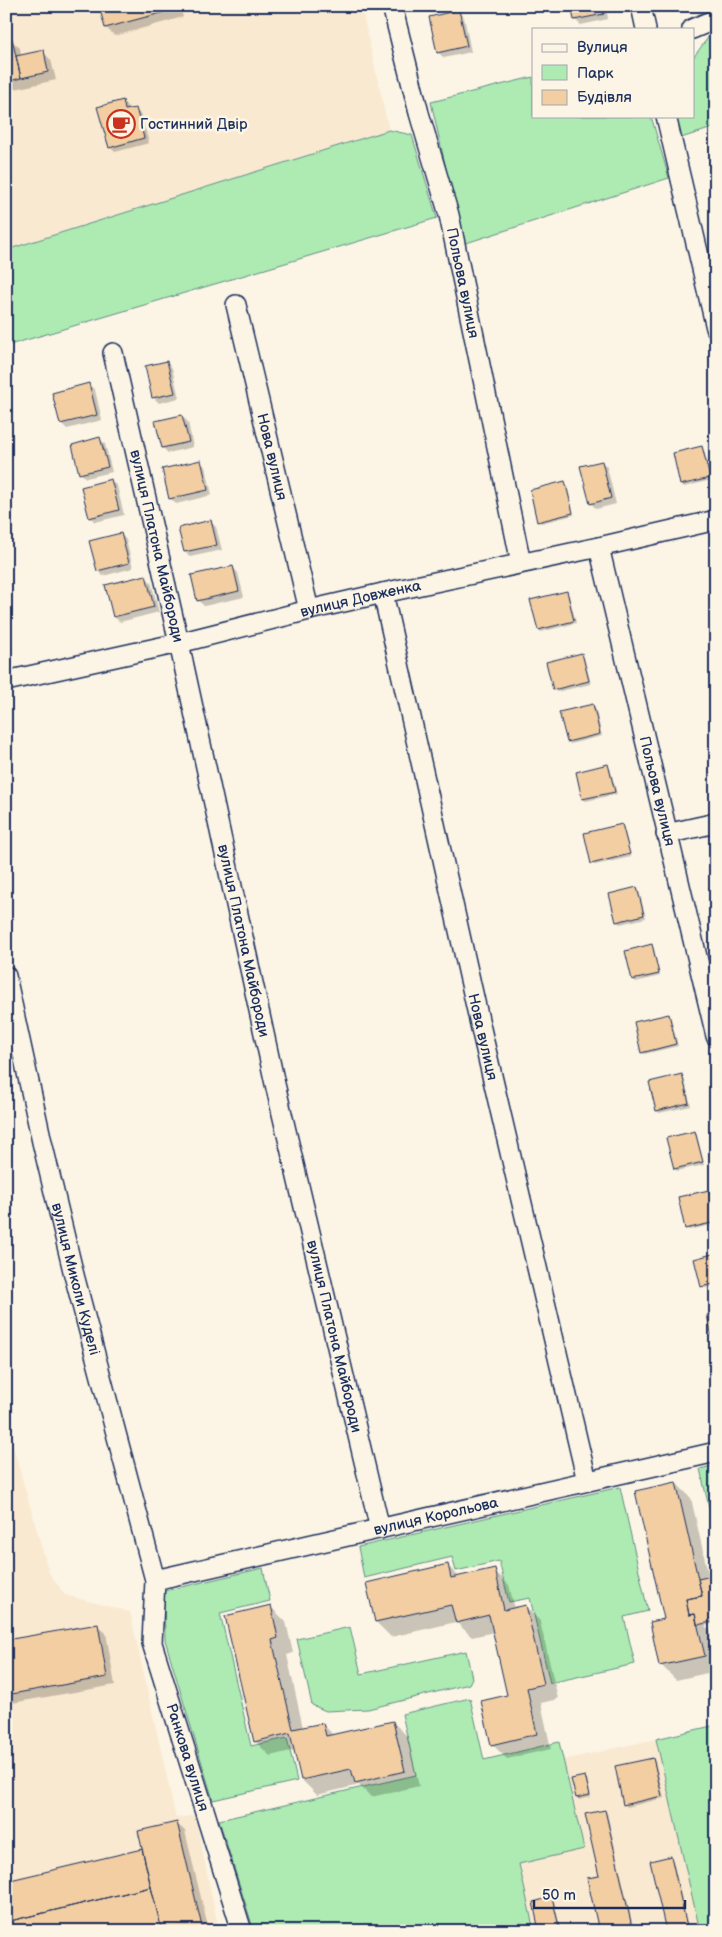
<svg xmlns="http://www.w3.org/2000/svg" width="722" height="1937" font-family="'Balsamiq Sans',sans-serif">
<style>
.built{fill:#f9e9d1}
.green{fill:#adebb2;stroke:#648d88}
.shadow{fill:#0003}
.building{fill:#f2cea2;stroke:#1b2f5e}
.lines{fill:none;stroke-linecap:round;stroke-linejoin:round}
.street-casing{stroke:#1b2f5e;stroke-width:22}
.street{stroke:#fcf5e5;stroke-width:19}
.labels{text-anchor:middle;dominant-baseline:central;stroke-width:5;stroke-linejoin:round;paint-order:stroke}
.poi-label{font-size:15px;fill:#1b2f5e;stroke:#fcf5e5;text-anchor:start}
.street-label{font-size:15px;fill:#1b2f5e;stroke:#fcf5e5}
</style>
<rect width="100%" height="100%" fill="#fcf5e5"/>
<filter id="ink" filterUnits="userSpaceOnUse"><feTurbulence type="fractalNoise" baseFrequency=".02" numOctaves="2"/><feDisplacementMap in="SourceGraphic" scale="10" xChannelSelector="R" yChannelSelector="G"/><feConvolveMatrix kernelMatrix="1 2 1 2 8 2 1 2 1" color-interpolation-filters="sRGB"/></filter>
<g filter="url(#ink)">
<path class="built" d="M6,6H361L389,130L6,250Z
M6,1421L49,1573L65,1595L130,1612L176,1818L195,1815L219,1931H6Z
M656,1739L700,1931H534L519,1864L584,1849L563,1760Z"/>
<path class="green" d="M716,29V127L681,138L676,116H693V58L712,32Z
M533,77V116H651L669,178L463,244L431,102Z
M389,130L412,135L437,218L6,346V250Z
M716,1465V1519L712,1520L700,1469Z
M620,1487L648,1611L624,1617L635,1664L550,1683L530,1598L509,1602L499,1561L456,1571L452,1557L364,1578L358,1547Z
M263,1568L270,1601L220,1613L251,1746L287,1738L297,1781L213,1800L165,1640L164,1591Z
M350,1627L361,1674L466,1651L472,1678L469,1684L368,1709L326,1711L312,1705L297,1639Z
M470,1698L484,1760L559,1742L584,1849L519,1864L534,1931H254L219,1820L416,1775L402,1714Z
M716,1725V1928L700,1931L656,1739Z"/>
<path class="shadow" d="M100,6H180L183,17L115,36L106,28Z
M572,6H606L608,19L581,25L575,20Z
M458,12L464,17L471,52L444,58L438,52Z
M11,40L20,48L21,56L43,52L51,60L56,80L6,91V41Z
M122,101L128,107L129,111L136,110L141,115L149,143L115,152L110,147Z
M167,362L172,368L179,398L159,403L153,397Z
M89,385L95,390L102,420L67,429L61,423Z
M182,416L188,422L193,447L168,453L163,448Z
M100,439L105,444L112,472L86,478L80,473Z
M702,447L704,450L711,480L684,487L681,484Z
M200,462L206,467L212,495L176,504L170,498Z
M602,462L607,467L616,504L596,509L591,503Z
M111,481L117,486L124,515L95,522L90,517Z
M564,483L567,485L574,515L541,523L539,521Z
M211,522L216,527L222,550L190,557L185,552L180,529Z
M121,534L126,540L133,568L103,576L98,571Z
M233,567L238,573L244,597L204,606L198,600Z
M145,577L151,582L159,612L120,622L114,617Z
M567,593L569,595L576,623L541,632L539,630Z
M582,655L584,657L591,684L556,692L554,689Z
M593,705L595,707L602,736L570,744L568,741Z
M608,766L610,768L617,794L586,801L583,799Z
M622,825L624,828L631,857L595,865L592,863Z
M637,888L639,891L646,918L620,924L617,922Z
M651,946L654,948L660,976L636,982L634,980Z
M668,1015L671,1018L678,1046L644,1054L642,1052Z
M682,1075L684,1078L691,1106L659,1113L657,1111Z
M695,1132L697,1135L704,1165L677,1171L675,1169Z
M709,1191L711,1193L716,1211V1224L689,1230L687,1228Z
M716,1255V1286L705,1288L702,1286Z
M676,1483L691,1498L709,1578L716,1576V1623L705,1626L710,1630L716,1657V1671L676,1680L661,1665Z
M448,1566L460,1578L494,1570L509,1585L515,1609L525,1606L540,1621L558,1699L541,1703L551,1749L507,1759L492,1744L509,1696L494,1632L472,1637L456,1622L391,1637L376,1622Z
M271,1607L286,1622L293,1653L287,1655L303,1728L323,1724L334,1736L393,1722L408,1737L419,1786L371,1797L359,1785L317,1795L302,1780L295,1750L270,1756L255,1741Z
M97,1625L106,1633L115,1685L6,1704V1641Z
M653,1759L655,1761L664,1798L627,1807L625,1804Z
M585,1777L587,1779L591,1797L579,1800L577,1797Z
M605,1811L607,1813L634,1931H601Z
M176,1823L185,1831L209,1931H6V1883L144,1850Z
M670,1858L673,1860L689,1931H667Z
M552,1899L554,1901L561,1931H541Z"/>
<path class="building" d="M99,6H175L176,9L105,28Z
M571,6H602L604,14L574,20Z
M459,10L467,46L437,53L429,17Z
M12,39L21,78L6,82V40Z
M44,50L48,72L21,78L16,56Z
M123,100L125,110L136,108L144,138L109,148L97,107Z
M167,361L175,393L152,398L145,366Z
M89,383L97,415L60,424L52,393Z
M182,415L189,442L162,448L155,421Z
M100,437L108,467L79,474L72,445Z
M702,446L710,478L680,485L673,453Z
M201,460L208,490L169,499L162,469Z
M602,461L611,498L590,504L580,466Z
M111,479L119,510L89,518L81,487Z
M565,481L573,513L537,522L530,490Z
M211,520L217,545L184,552L178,528Z
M121,533L129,563L97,571L89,541Z
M233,566L239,591L197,601L191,575Z
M146,575L154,607L113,617L105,585Z
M567,591L574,621L538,630L530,600Z
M582,653L589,681L553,690L546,662Z
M593,704L600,734L567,742L559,712Z
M608,764L615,792L582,799L576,772Z
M622,824L630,854L591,864L584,833Z
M637,887L644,915L616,922L609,894Z
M652,944L659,974L632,980L625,951Z
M669,1014L676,1044L641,1053L634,1022Z
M682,1074L689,1103L656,1111L649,1082Z
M695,1131L703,1162L674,1169L666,1138Z
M709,1190L716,1222L685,1229L678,1197Z
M716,1253V1283L701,1287L694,1259Z
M716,1312V1346H714L707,1315Z
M676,1482L702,1596L686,1599L689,1615L695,1614L705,1656L659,1666L650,1622L664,1619L635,1491Z
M448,1564L451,1578L495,1568L504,1610L526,1605L544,1684L527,1688L537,1734L491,1745L481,1701L507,1695L489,1615L456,1623L451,1605L375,1622L366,1583Z
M716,1575V1621L697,1625L695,1614L689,1615L686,1599L702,1596L698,1579Z
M271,1605L278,1638L272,1640L293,1729L323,1723L326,1736L393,1721L405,1771L355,1783L351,1769L301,1780L290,1733L254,1742L225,1616Z
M98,1624L107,1677L6,1695V1640Z
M653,1758L662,1796L623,1805L615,1766Z
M585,1776L590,1795L576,1798L571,1779Z
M605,1810L633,1931H599L587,1878L599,1876L585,1814Z
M177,1822L203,1931H162L151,1887L138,1831Z
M142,1849L151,1887L6,1922V1881Z
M671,1856L688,1931H666L650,1861Z
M151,1887L162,1931H6V1922Z
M552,1897L560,1931H539L533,1902Z"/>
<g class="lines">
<defs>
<g id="street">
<path id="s1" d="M392,6L419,113L449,215L521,563"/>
<path d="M641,6L646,29"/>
<path d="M692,29L716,19"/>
<path d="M666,116L716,328"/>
<path id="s2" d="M236,305L309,610"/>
<path id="s3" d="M113,353L179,643L275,1084L380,1529"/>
<path id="s4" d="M599,547L716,1036"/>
<path id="s5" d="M383,593L482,1033L587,1481"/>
<path id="s6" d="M6,681L179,643L309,610L383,593L599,547L716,520"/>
<path d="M666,834L716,823"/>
<path id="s7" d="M6,976L42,1142L74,1275L155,1580L152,1643L242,1931"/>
<path id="s8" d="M155,1580L716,1452"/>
</g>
</defs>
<use href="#street" class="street-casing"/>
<use href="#street" class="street"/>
</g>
</g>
<defs>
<symbol id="cafe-ring" viewBox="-11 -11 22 22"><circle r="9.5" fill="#fcf5e5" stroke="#c8321e" stroke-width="1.5"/><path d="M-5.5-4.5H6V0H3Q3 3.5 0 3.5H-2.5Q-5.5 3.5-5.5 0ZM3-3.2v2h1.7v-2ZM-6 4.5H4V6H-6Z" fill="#c8321e"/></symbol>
</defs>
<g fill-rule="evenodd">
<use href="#cafe-ring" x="105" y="108" width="32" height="32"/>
</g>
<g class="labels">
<g class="poi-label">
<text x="140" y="124">Гостинний Двір</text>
</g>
<g class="street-label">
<text stroke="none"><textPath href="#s1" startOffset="286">Польова вулиця</textPath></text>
<text stroke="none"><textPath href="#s2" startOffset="156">Нова вулиця</textPath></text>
<text stroke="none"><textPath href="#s3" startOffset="198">вулиця Платона Майбороди</textPath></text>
<text stroke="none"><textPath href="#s6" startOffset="364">вулиця Довженка</textPath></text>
<text stroke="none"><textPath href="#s4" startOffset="251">Польова вулиця</textPath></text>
<text stroke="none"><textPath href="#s3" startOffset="602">вулиця Платона Майбороди</textPath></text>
<text stroke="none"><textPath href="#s5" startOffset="455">Нова вулиця</textPath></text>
<text stroke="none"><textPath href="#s7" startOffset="311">вулиця Миколи Куделі</textPath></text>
<text stroke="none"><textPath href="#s3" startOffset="1008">вулиця Платона Майбороди</textPath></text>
<text stroke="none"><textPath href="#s8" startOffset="288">вулиця Корольова</textPath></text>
<text stroke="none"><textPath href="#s7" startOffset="805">Ранкова вулиця</textPath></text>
</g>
</g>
<rect width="722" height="1937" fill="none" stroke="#fcf5e5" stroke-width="25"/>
<rect x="12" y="12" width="697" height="1912" fill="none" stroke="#1b2f5e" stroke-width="2" filter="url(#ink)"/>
<rect x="532" y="28" width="162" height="90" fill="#fcf5e5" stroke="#a2a6af"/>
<rect x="542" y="44" width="25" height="8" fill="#fcf5e5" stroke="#a2a6af"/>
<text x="577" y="52" font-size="15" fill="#1b2f5e">Вулиця</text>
<rect x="542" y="65" width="25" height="15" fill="#adebb2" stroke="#a2a6af"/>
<text x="577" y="78" font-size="15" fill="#1b2f5e">Парк</text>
<rect x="542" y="90" width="25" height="15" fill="#f2cea2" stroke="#a2a6af"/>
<text x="577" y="102" font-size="15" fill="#1b2f5e">Будівля</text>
<path d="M534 1900v8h151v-8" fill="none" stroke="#1b2f5e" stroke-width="2.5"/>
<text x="542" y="1900" font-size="15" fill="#1b2f5e" stroke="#fcf5e5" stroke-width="4" paint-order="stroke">50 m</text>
</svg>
